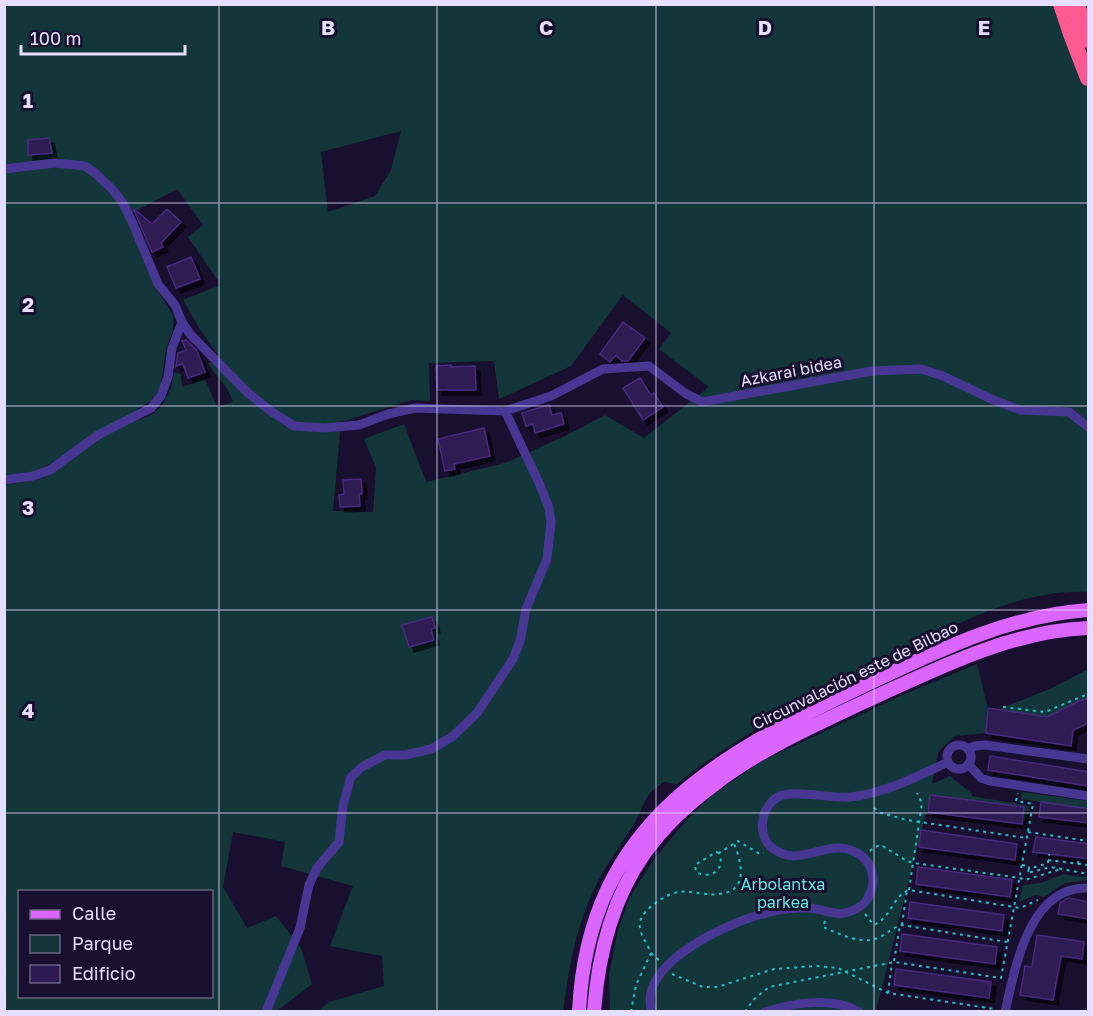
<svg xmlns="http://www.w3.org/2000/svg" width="1093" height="1016" font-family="'Golos Text',sans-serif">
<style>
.green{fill:#12363a;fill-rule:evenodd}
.building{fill:#2d1a52;stroke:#472a80;stroke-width:1.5;filter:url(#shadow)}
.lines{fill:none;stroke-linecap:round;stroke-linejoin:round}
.path{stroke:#26becb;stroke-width:2;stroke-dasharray:3 4.5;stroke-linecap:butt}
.street{stroke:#473792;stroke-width:9}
.primary{stroke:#db65ff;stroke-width:14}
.highway{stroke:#ff5991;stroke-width:16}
.grid{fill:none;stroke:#e6deff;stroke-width:1.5;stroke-opacity:0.55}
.labels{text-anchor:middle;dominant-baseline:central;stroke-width:6;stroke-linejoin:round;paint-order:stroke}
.street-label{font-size:16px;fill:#e6deff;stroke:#19102f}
.park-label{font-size:16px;fill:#5debdc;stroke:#19102f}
.grid-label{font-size:20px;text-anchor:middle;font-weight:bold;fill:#e6deff;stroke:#19102f;stroke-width:6;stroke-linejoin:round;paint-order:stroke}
</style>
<defs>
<filter id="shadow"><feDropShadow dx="5" dy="5" stdDeviation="0" flood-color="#0009"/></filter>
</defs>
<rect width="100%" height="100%" fill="#19102f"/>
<path class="green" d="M4,5H1061L1088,77V592C1015,587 931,637 868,670C802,703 734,737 677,784L664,782C643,795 646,803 635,822C619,848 599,874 588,903C574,937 568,975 563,1011H318L329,1002L384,986L382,956L330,946L353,886L281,866L285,842L233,832L223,887L247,928L276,916L301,948L312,984L277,1011H5V485L36,480L53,473L99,439L129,424L151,415L161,407L171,388L174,372L181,374L182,387L205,379L217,407L233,402C226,381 218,381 208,363L220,358L201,331L183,300L221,285L188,237L203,225L177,189L125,217L154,285L173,315V331L166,349L161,385L154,399L43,468L27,474L5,477ZM401,131L391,170L375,196L328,212L321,152ZM623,295L671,333L659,349L709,387L644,438L605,415L567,435L505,463L426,482L404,424L364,439L376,468L373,512L333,511L341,422L411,400L430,401L429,363L494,361L499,399L571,366ZM20,892H212V996H20Z
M977,664L987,705L986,733L955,736L938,752L932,784L950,776L972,794V796L1029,806L1027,819L1023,818L1024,807L928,805L876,1011L610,1012L609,975L618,930L630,897L654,859L685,822L711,796L760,762L900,696Z
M1088,669V698L1078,701L1047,717L997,710L1052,688Z
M1022,792L1088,801V809L1021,799Z
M1064,874C1073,876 1080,876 1088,878V880L1065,883L1044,897L1036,895L1019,902L1023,885L1040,883Z"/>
<path class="building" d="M49,138L52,153L28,155V140Z
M133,208L152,224L167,209L181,222L161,243L163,247L152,252Z
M191,257L200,279L176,288L167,267Z
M623,322L645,338L628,361H622L616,355L610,362L600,354Z
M186,340L197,351L205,372L188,378L183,364L176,366L178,353L186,350L182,341Z
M451,365V367L475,366L476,390H437L436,366Z
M640,378L651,395L654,393L663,407L643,420L623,388Z
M549,405L552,415L561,413L564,424L535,433L533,424L526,426L522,413Z
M484,428L490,456L454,464L455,469L445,471L438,439Z
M361,479L362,494H359L360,506L340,507L339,495L344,494L343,480Z
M432,617L435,628L431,629L434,640L409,647L402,625Z
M1089,698V723L1073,730L1071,746L986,733L988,708L1047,717L1079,701Z
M990,756L1089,772V786L988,770Z
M930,795L1024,807L1022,824L928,812Z
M1041,802L1089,809V823L1039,817Z
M921,830L1017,844L1015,860L919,847Z
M1036,837L1089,844V859L1033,852Z
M918,867L1012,880L1010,897L916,884Z
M1068,898L1089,902V919L1058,914L1060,903Z
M910,902L1004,915L1002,931L908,918Z
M902,934L997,947L995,964L900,951Z
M1037,935L1084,942L1082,959L1061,956L1053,1000L1020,995L1025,966L1032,967Z
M896,969L991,982L989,998L894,985Z"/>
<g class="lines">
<path class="path" d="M1003,707L1045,712L1088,694
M874,808L881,813L907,820L1026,838
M1028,832L1088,841
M870,851L874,847L881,845L907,861L914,863L1020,878L1025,880L1061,869
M719,853L716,852L695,865L696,872C710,880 726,870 719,853L738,841L758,853H764
M1048,860L1088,865
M1078,864L1079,857
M1022,865L1029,866V869L1048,863L1049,854
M1029,869L1027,873L1051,867L1088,874
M909,890L922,803L917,793
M865,914L874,925C893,916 892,896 909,890L1020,908L1038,900
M825,921L823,927C840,934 862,946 880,937C888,933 893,927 902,925L1007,942
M902,925L907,890
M651,953L660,961
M894,961L900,925
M672,974L703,987H717L774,969L817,966L838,968L888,993L995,1009
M888,993L892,963
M631,1012L636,985L651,953C648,944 638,933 640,923C641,915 647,910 653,905C660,899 669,894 678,892C691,890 705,896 719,894C750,891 741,862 734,843
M745,1012L753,1000L769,987L894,962L1001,978L1033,804L1016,801L1018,793"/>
<path class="street" d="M4,169L55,163L85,166L95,173L112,189L123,203L133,224L158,284L175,305L182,322L190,334L248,393L272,412L294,426L325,428L359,425L388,414L415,408L505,411L551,396L603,369L649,366L685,393L702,402L872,371L921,369L943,376L991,399L1020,410L1069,412L1088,427
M4,480L33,476L50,470L98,435L151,408L161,396L168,377L172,348L182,322
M947 757a12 12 0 1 1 24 0a12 12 0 1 1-24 0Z
M968,749L975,746L985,745L1088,759
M968,764L981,778L990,781L1088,796
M266,1012L300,928L309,885L317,868L339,842L343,805L351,777L362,767L385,755H405L431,749L452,737L477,713L513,659L520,641L526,609L547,559L551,522L549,508L540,485L505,411
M652,1012C635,963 733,920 770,912C781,909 794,908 806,908C829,908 839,922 862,905C868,900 873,889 873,881C873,870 868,860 859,854C837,840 817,855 793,856C786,856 778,852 772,848C757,836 760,807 778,797C793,789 831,799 850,797C885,793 916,777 948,762
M765,1012C792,1003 833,996 859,1012
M1005,1012C1015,968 1029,886 1088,888"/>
<path class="primary" d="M579,1012C588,819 723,752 878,679C945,647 1014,615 1088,610
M594,1012C598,955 611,901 644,854C663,827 689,803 715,784C757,751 817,724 866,701C936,669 1010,631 1088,628"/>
<path class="highway" d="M1061,4L1071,34L1088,78
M1077,4L1088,40"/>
</g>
<path class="grid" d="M219,4V1012M437,4V1012M656,4V1012M874,4V1012M4,203H1088M4,406H1088M4,610H1088M4,813H1088"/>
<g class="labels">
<g class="street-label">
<text transform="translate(791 371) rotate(-11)">Azkarai bidea</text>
<text transform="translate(855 675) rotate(-26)">Circunvalación este de Bilbao</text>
</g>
<g class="park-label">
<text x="783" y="884">Arbolantxa<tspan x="783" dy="18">parkea</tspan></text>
</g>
</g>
<g class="grid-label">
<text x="328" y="35">B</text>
<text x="546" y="35">C</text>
<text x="765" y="35">D</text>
<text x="984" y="35">E</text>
<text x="28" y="108">1</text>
<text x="28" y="312">2</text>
<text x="28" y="515">3</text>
<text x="28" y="718">4</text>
</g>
<rect width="1093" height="1016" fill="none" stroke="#e6deff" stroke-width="12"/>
<rect x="18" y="890" width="195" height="108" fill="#19102f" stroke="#6b6282" stroke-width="1.5"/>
<rect x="30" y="910" width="30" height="9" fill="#db65ff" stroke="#6b6282" stroke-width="1.5"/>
<text x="72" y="920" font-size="18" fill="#e6deff">Calle</text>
<rect x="30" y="935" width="30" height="18" fill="#12363a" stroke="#6b6282" stroke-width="1.5"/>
<text x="72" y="950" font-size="18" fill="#e6deff">Parque</text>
<rect x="30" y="965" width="30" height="18" fill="#2d1a52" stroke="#6b6282" stroke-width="1.5"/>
<text x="72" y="980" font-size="18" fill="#e6deff">Edificio</text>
<path d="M21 45v9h164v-9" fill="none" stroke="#e6deff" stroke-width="3"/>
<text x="30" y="45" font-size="18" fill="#e6deff" stroke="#19102f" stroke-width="4.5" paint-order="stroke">100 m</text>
</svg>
